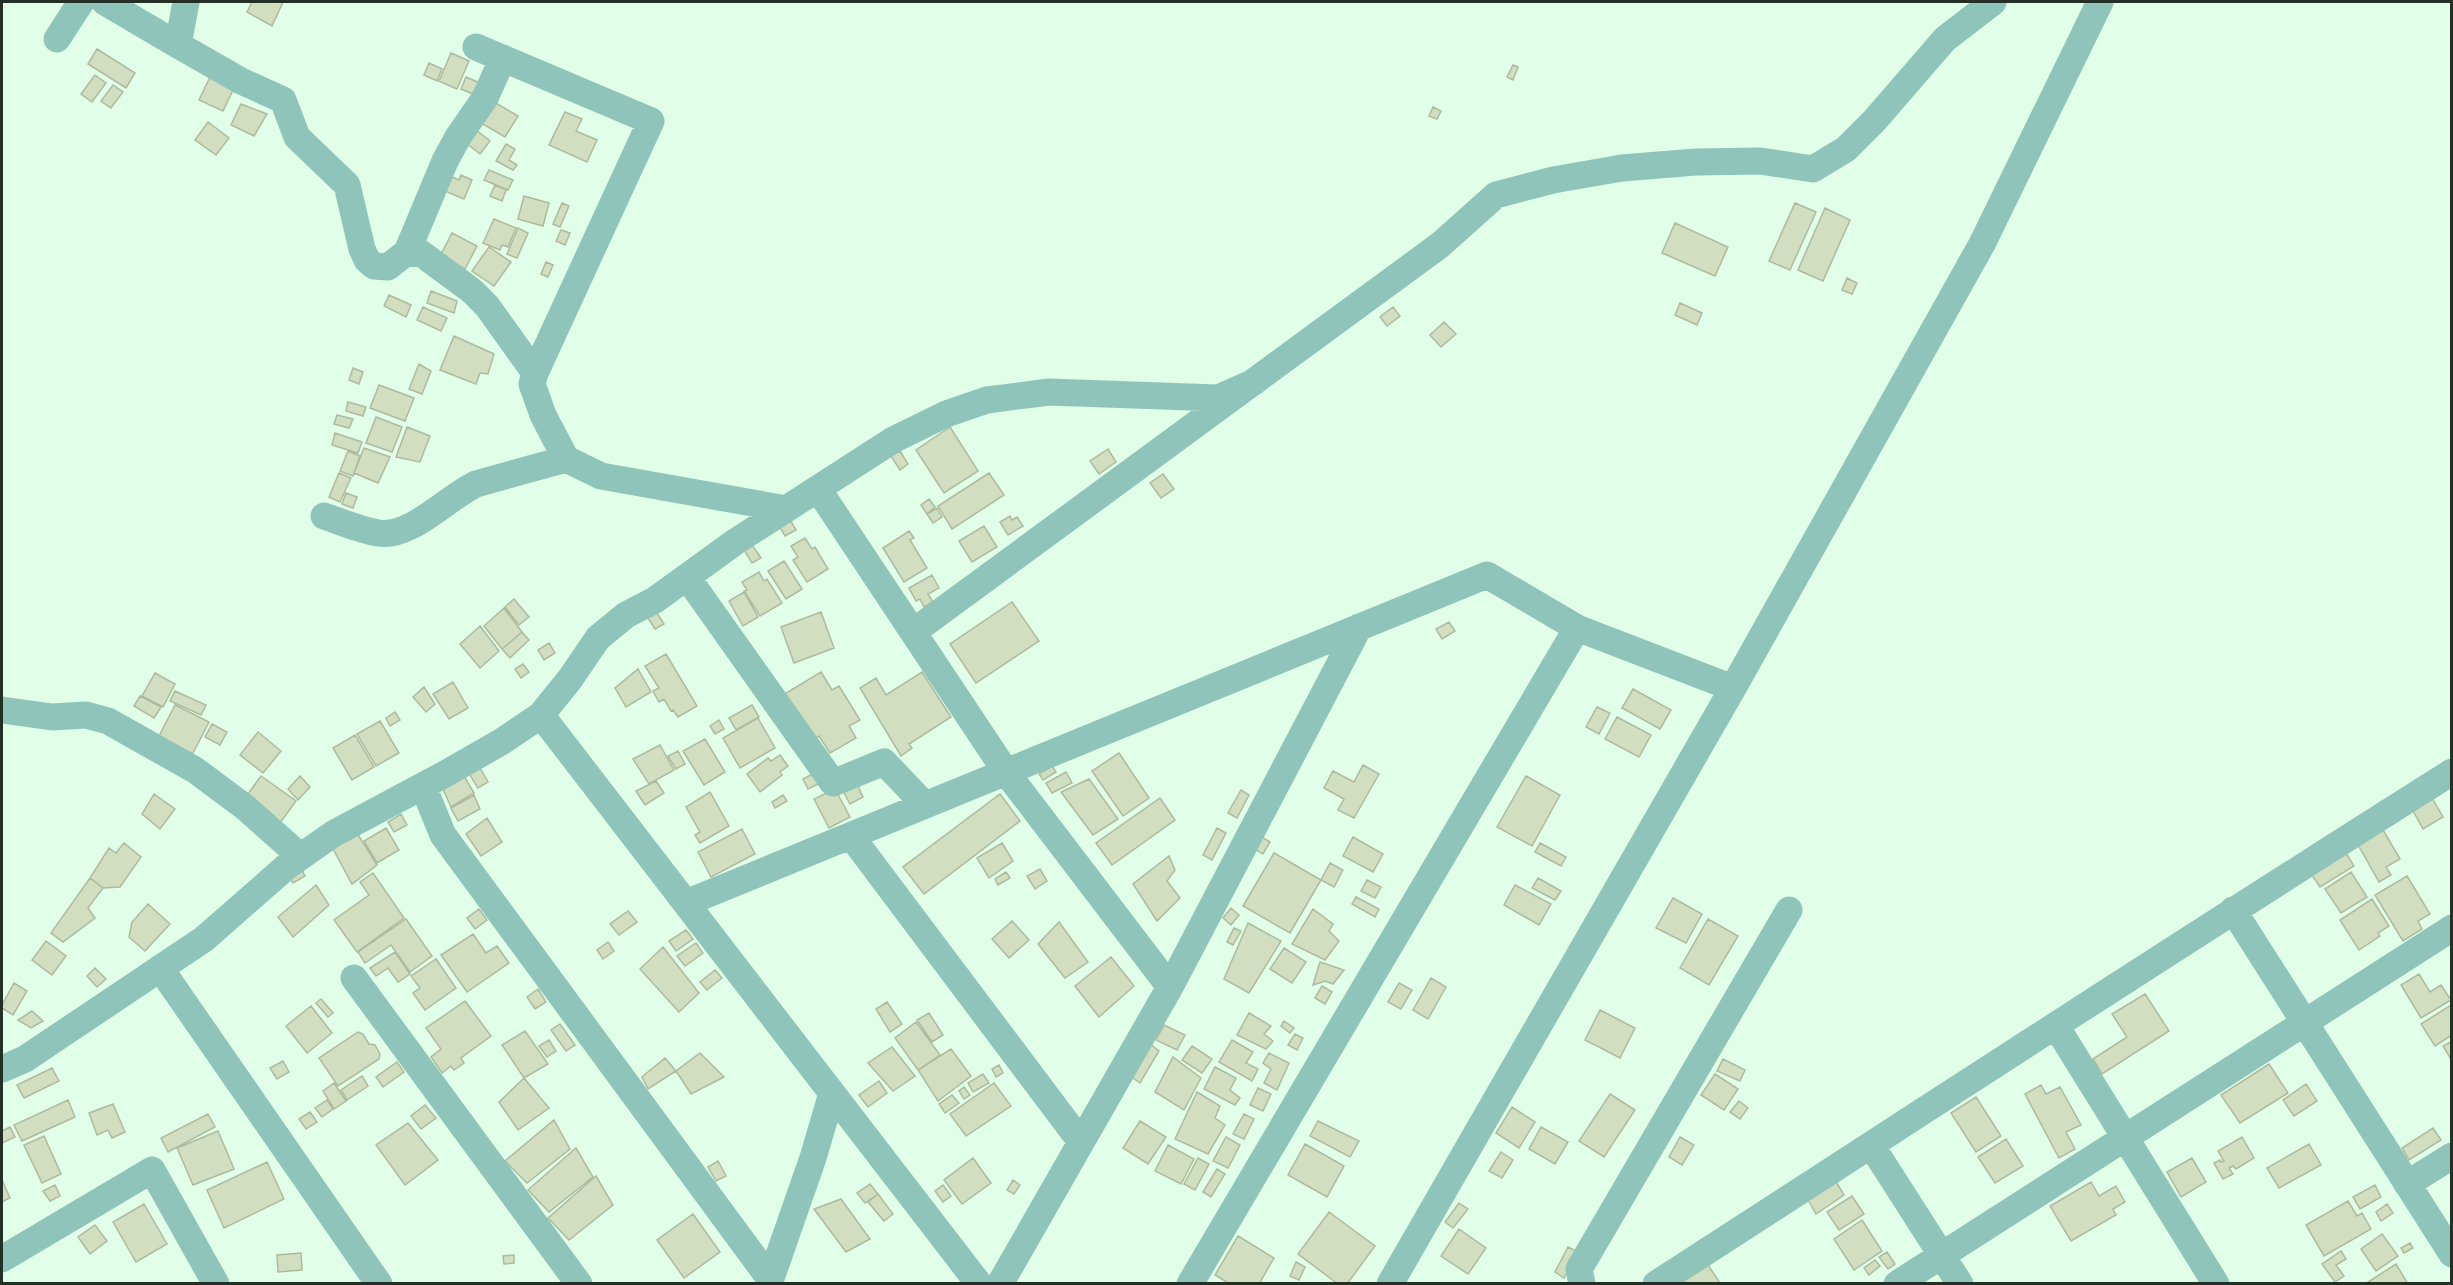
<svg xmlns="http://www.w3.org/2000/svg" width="2453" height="1285" font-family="Lora,serif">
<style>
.building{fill:#d2dec0;stroke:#aeba9d;stroke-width:1.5}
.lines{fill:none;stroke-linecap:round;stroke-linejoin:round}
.street{stroke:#8fc4ba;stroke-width:27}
</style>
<rect width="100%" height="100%" fill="#e0fee8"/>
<path class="building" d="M252,2H283L272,26L247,12Z
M97,49L135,73L126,88L88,64Z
M451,53L469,61L457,89L439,81Z
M429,63L442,69L437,81L424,75Z
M1513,65L1518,67L1513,80L1507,77Z
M95,75L106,83L92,102L81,94Z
M210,77L234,88L223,111L199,100Z
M466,77L480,83L475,95L461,89Z
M113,85L123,92L111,108L101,101Z
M489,99L518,116L505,137L476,120Z
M241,104L267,114L254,136L231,125Z
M1433,107L1441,111L1437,119L1429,116Z
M565,112L582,119L576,131L597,140L587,162L549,145Z
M208,122L229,138L216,155L195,140Z
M471,126L490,141L480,154L461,139Z
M506,144L515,149L509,160L517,165L513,170L496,161Z
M489,170L513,180L508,190L484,180Z
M444,173L459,180L461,175L472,180L464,199L438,188Z
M495,185L506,190L502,201L490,196Z
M524,196L549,203L543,226L518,219Z
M562,203L569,206L560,227L553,224Z
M1795,203L1816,212L1790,270L1769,261Z
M1825,208L1850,220L1823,281L1798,270Z
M494,219L516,228L508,247L502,245L500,250L483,243Z
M1675,223L1728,247L1715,276L1662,253Z
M518,228L528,233L517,258L507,254Z
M561,230L570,233L565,245L556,241Z
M452,233L477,246L465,269L440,256Z
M489,247L511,262L494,286L472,271Z
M546,262L553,265L548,277L541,274Z
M1847,278L1857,283L1852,294L1842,290Z
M431,291L457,301L454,313L427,303Z
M389,295L411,305L406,317L384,306Z
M1680,303L1702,313L1697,325L1675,315Z
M423,307L447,318L441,331L417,320Z
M1393,307L1400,316L1387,326L1380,317Z
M1444,322L1456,334L1441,347L1430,335Z
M454,336L494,354L488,374L480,373L476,384L440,370Z
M419,364L431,371L422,394L409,389Z
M353,368L363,372L359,384L349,380Z
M379,385L414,398L405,421L370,408Z
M348,402L366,407L363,416L346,411Z
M337,415L353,419L349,428L334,424Z
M376,417L402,427L392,452L366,443Z
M407,427L430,436L420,462L396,457Z
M950,427L978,471L944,493L916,450Z
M335,433L362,442L358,453L332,445Z
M364,448L390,457L378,483L354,473Z
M1108,449L1116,462L1099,474L1090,461Z
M348,451L360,456L353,476L340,471Z
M900,451L908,464L900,470L891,456Z
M339,473L351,478L340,502L329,497Z
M989,473L1004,495L952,529L938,506Z
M1163,474L1174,489L1161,498L1150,483Z
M346,493L357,497L353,508L342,504Z
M929,499L935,507L927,514L921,505Z
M937,508L942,517L933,523L927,514Z
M1010,516L1012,520L1017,517L1023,526L1008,535L1000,522Z
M789,518L796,530L785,536L778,524Z
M984,526L997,547L972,562L959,541Z
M909,531L914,538L910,540L927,568L904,582L883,548Z
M805,538L812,549L815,547L828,569L807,582L793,560L798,557L791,546Z
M752,545L761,558L752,563L744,550Z
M784,561L802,589L786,599L768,571Z
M759,572L764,581L767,579L782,603L760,616L744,591L747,590L742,582Z
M932,575L939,588L928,594L933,602L924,607L920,599L916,601L909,588Z
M744,592L758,617L743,626L729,601Z
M514,599L529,617L519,625L505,607Z
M1012,602L1039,641L976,683L950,644Z
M504,608L522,632L502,649L484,626Z
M821,612L834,648L794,663L781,627Z
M657,613L664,624L655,629L648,618Z
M1449,622L1455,631L1442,639L1436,629Z
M480,626L499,651L480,668L460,644Z
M522,632L529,640L510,658L502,649Z
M549,643L555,653L544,660L538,650Z
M666,654L697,706L678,717L673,710L671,711L664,699L659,702L653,691L659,688L645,666Z
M523,664L529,672L521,678L515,669Z
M638,669L651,692L626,707L615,688Z
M821,672L832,690L839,686L860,720L849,726L856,738L830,753L819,736L812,740L783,695Z
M922,672L951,717L909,744L912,748L901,756L860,688L876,678L886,695Z
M155,673L175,684L163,707L142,696Z
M453,682L468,708L449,719L433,694Z
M424,687L435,704L426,712L413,697Z
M1633,689L1671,710L1660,729L1622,708Z
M175,691L206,705L201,715L170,701Z
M140,696L161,707L154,718L134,706Z
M175,705L209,722L192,755L158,738Z
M752,705L759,717L736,730L729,718Z
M1597,707L1610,713L1599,734L1586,727Z
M395,712L400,720L390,726L386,718Z
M1617,717L1651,735L1639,757L1605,739Z
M758,718L775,748L740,768L723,738Z
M719,720L724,729L715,734L710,726Z
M380,721L399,753L376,766L357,734Z
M212,724L227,732L220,745L205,737Z
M258,732L281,751L263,773L240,755Z
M355,735L374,767L352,780L333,748Z
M705,739L725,772L704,785L683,751Z
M660,745L674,770L649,784L633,759Z
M678,751L685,764L676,769L668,756Z
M1119,753L1149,798L1123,816L1092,771Z
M780,755L788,766L780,772L782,775L760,792L747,774L768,758L771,761Z
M1363,765L1379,774L1354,818L1338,810L1344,799L1324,788L1333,771L1354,782Z
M479,766L488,782L478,788L468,772Z
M1052,766L1056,772L1043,780L1039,774Z
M816,772L822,782L808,789L803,779Z
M1066,772L1072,783L1052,793L1046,783Z
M261,776L296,801L280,823L245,798Z
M300,776L310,787L298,800L288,789Z
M464,776L474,793L451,807L443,789Z
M1526,776L1560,795L1532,846L1497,827Z
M1089,779L1118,819L1093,835L1061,792Z
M656,781L664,793L645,805L636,791Z
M856,782L863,797L850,804L842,789Z
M835,789L850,817L829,828L814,799Z
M1241,790L1249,795L1237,818L1228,813Z
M710,792L729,826L700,843L695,835L700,832L686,807Z
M154,794L175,809L160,829L142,814Z
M1000,794L1020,821L924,894L903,867Z
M474,795L480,809L458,821L451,808Z
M783,795L787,801L775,808L772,802Z
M2431,796L2443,817L2423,829L2411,807Z
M1160,798L1175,820L1112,865L1096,843Z
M401,814L407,825L394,832L388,822Z
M487,818L502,842L481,856L466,834Z
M386,828L399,850L377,863L364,841Z
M1217,828L1226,833L1212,860L1203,855Z
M2382,828L2400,859L2386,867L2391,875L2379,882L2357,843Z
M742,829L755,854L711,877L698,852Z
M357,833L377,865L352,884L332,847Z
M1260,836L1270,842L1263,854L1253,848Z
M1353,837L1383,854L1373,872L1343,856Z
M124,843L141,857L120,887L103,888L90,878L109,848L116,853Z
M1002,843L1013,861L989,878L977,858Z
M1540,843L1566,857L1561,866L1535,852Z
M2344,850L2354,866L2320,887L2310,872Z
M1274,853L1321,880L1290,933L1243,906Z
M1169,856L1175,870L1167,881L1180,898L1157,921L1133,884Z
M1330,863L1343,870L1334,887L1321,880Z
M301,868L305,876L293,883L288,875Z
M1040,869L1047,881L1035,889L1027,876Z
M1006,872L1010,878L998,885L995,879Z
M2351,872L2367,897L2341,913L2325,889Z
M373,873L404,918L357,952L334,920L369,895L360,882Z
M2407,876L2430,914L2418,921L2422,929L2403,941L2375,895Z
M90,878L103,888L88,908L95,918L63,942L51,933Z
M1538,878L1561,891L1555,900L1532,888Z
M1367,880L1381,887L1375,898L1361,891Z
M316,885L329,905L293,937L278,917Z
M1515,885L1551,904L1539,925L1504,905Z
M1356,897L1379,909L1375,917L1352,904Z
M1673,898L1702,914L1686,943L1656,928Z
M2372,899L2389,926L2378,933L2380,936L2359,950L2340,920Z
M148,904L170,924L145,951L129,937L132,922Z
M1231,908L1239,915L1231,925L1223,918Z
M479,909L487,920L475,929L467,918Z
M1313,909L1333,924L1329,931L1339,941L1325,960L1292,944Z
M628,911L637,922L619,935L610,924Z
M406,919L432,956L410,972L391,945L365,963L358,952Z
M1708,919L1738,936L1709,985L1680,968Z
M1012,921L1029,940L1009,958L992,939Z
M1059,922L1088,962L1065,978L1038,944Z
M1248,923L1281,941L1249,993L1224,979Z
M1234,928L1241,931L1233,945L1227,942Z
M686,930L693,939L676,951L669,941Z
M473,934L486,953L497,946L509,963L467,992L441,955Z
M46,941L66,956L52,975L32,960Z
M608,942L614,951L603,959L597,950Z
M696,943L703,953L685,966L677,956Z
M663,947L699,993L679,1012L640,969Z
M1284,948L1306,962L1292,983L1270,969Z
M395,952L410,974L398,982L388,968L376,976L370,968Z
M1111,957L1134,986L1099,1017L1075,986Z
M436,959L456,988L425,1010L413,993L420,988L411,976Z
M1320,962L1344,970L1333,984L1325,981L1313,985Z
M95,968L106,979L97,987L87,976Z
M715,970L722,978L707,990L700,982Z
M2419,974L2430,992L2441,985L2451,1000L2421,1018L2401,985Z
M1431,978L1446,987L1428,1019L1413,1010Z
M14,983L27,991L13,1015L2,1008V1005Z
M1399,983L1412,990L1401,1009L1388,1002Z
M1322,986L1332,992L1325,1004L1315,998Z
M538,989L546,1002L535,1009L527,997Z
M2145,994L2169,1031L2102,1074L2093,1059L2127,1037L2112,1014Z
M321,999L333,1013L328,1017L316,1003Z
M465,1001L491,1036L461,1058L464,1063L454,1070L451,1066L442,1073L431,1057L441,1049L426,1028Z
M887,1002L902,1024L890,1032L876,1009Z
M2451,1005L2452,1035L2435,1046L2421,1024Z
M311,1006L332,1033L307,1053L286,1026Z
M1600,1010L1635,1028L1620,1058L1585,1040Z
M32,1011L43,1021L31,1028L18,1020Z
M929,1013L943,1035L932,1042L917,1020Z
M1249,1013L1271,1026L1264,1034L1273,1041L1266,1049L1237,1035Z
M1284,1021L1294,1028L1290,1033L1281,1026Z
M916,1022L940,1055L918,1070L895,1038Z
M560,1024L575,1045L566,1051L551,1030Z
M1164,1025L1185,1035L1177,1050L1156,1040Z
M525,1031L548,1064L524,1078L502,1045Z
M358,1032L363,1034L369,1044L375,1045L380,1054L379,1059L338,1086L319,1058Z
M1295,1034L1303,1038L1297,1050L1288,1045Z
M549,1040L556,1051L547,1057L539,1046Z
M1232,1040L1253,1052L1246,1063L1258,1069L1252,1081L1219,1062Z
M2452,1041V1061L2443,1046Z
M1149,1043L1159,1051L1140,1083L1129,1075Z
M1192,1046L1212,1059L1202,1073L1182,1060Z
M892,1047L915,1076L893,1091L868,1063Z
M951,1049L971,1076L938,1101L918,1070Z
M700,1053L724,1077L691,1094L676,1071Z
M1269,1053L1289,1063L1277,1090L1264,1083L1271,1069L1263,1063Z
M1173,1057L1201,1078L1184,1110L1155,1092Z
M665,1058L676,1071L648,1089L642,1077Z
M1723,1059L1745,1070L1740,1081L1717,1071Z
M283,1061L289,1072L277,1079L270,1068Z
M397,1062L404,1072L383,1087L376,1077Z
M2269,1064L2288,1093L2240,1123L2221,1095Z
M999,1065L1003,1073L996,1077L992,1069Z
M1215,1067L1236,1078L1230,1090L1240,1098L1235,1105L1204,1089Z
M52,1068L59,1081L24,1098L17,1085Z
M983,1074L989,1083L973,1092L968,1083Z
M1715,1074L1738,1089L1724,1110L1701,1095Z
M362,1076L368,1086L347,1100L341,1090Z
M524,1078L549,1108L518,1130L499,1102Z
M879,1081L887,1093L868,1107L859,1095Z
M334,1083L346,1101L334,1109L323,1091Z
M994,1083L1011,1106L966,1136L950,1114Z
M2306,1084L2317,1101L2294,1116L2283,1100Z
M2041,1085L2046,1094L2060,1087L2081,1125L2066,1132L2075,1149L2059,1158L2025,1094Z
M964,1087L970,1095L964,1099L959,1091Z
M1258,1088L1271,1094L1263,1111L1250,1105Z
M1197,1092L1220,1106L1215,1118L1225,1125L1208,1154L1175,1139Z
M1610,1094L1635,1110L1604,1157L1579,1141Z
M952,1095L959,1103L945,1113L939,1104Z
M1976,1097L2001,1136L1976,1152L1951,1113Z
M68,1100L75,1117L22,1141L14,1125Z
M327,1100L333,1109L322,1117L315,1108Z
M1739,1101L1748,1108L1740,1119L1730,1112Z
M113,1104L125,1132L112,1138L108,1130L97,1135L89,1113Z
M425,1105L436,1118L421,1129L411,1116Z
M1512,1107L1535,1122L1519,1148L1496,1133Z
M310,1112L317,1122L306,1129L299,1119Z
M208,1114L215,1127L168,1152L161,1138Z
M1244,1114L1254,1119L1244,1139L1233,1134Z
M554,1120L570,1149L527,1183L505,1161Z
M1140,1121L1166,1137L1148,1164L1123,1148Z
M1318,1121L1359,1141L1350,1157L1310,1136Z
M408,1123L438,1160L405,1185L376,1145Z
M10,1127L15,1137L2,1143V1131Z
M1541,1127L1568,1142L1555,1164L1529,1149Z
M2433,1128L2441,1140L2409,1160L2402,1148Z
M218,1131L234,1169L193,1185L177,1148Z
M44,1136L61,1174L42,1183L24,1145Z
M1226,1137L1240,1145L1228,1168L1213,1161Z
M1680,1137L1694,1145L1682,1165L1669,1157Z
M2242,1137L2254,1158L2236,1169L2233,1166L2229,1168L2233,1174L2223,1179L2214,1163L2220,1160L2221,1162L2224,1161L2218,1151Z
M2006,1139L2023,1166L1995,1183L1978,1157Z
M1305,1144L1344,1166L1327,1197L1288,1175Z
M2309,1144L2321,1165L2279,1188L2267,1168Z
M1168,1145L1194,1159L1181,1184L1155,1171Z
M576,1148L593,1177L549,1212L528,1190Z
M1501,1152L1513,1160L1502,1178L1489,1171Z
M973,1158L991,1183L962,1204L944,1180Z
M1198,1158L1209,1164L1195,1190L1184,1184Z
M2192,1158L2206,1182L2181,1197L2167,1172Z
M718,1161L726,1176L716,1181L708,1167Z
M267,1162L284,1199L224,1228L207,1190Z
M1217,1169L1225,1174L1211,1197L1203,1192Z
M596,1176L613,1205L569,1240L548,1218Z
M2,1180L10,1198L2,1202Z
M1013,1180L1020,1185L1014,1194L1007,1190Z
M1835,1180L1844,1195L1816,1214L1807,1198Z
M2091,1182L2099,1196L2116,1186L2125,1202L2113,1209L2116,1215L2071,1241L2050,1206Z
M870,1184L878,1194L865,1203L857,1193Z
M55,1185L60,1196L50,1201L43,1191Z
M943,1185L951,1196L943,1202L935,1191Z
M2375,1185L2381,1197L2360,1209L2353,1197Z
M878,1194L893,1214L884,1221L868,1202Z
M1852,1196L1864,1214L1839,1230L1827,1212Z
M841,1199L870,1239L846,1252L814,1209Z
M2348,1201L2357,1216L2362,1213L2371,1229L2324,1256L2306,1225Z
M1459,1203L1468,1209L1453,1228L1445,1222Z
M144,1204L167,1244L136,1262L113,1222Z
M2387,1204L2393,1213L2381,1221L2376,1212Z
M1329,1212L1375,1246L1347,1284H1338L1298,1254Z
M693,1214L720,1252L684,1278L657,1240Z
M1862,1220L1882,1251L1854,1270L1834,1239Z
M95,1225L107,1241L90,1254L78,1237Z
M1459,1229L1486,1248L1468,1274L1441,1256Z
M2382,1234L2398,1256L2376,1271L2361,1249Z
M1238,1236L1274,1258L1259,1284H1230L1215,1275Z
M2410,1243L2413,1248L2404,1253L2401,1248Z
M1568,1247L1578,1252L1564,1278L1555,1272Z
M2341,1251L2346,1259L2336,1265L2344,1276L2335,1282L2322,1264Z
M1887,1252L1895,1264L1888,1269L1879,1257Z
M301,1253L302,1270L278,1272L277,1255Z
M514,1255V1263L504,1264L503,1256Z
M1875,1260L1880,1266L1869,1275L1864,1268Z
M1296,1262L1305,1267L1299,1280L1290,1276Z
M1706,1262L1720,1283L1676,1284Z
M2396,1264L2408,1284H2365Z"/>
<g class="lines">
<path class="street" d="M105,2L178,45
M186,2L178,45L241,81L283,100L297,137L347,185L362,249L367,260L374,266L388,267L407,252
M57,39L81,2
M476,47L651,121L535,373L532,384L543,415L566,459L601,476L786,509
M503,58L485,98L458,137L445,161L407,252L422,254L472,291L487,306L535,373
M818,489L1006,772L1170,987
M324,516C342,522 360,530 378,533C410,539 448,497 476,484L566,459
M687,577L833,783L884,762L925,805
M913,632L1440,245L1496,195L1553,180L1622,168L1696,162L1760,161L1813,169L1846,149L1874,121L1945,39L1993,2
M2,710L52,717L86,715L108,721L195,770L246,808L300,856
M541,715L979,1284
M423,786L443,835L770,1279
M851,836L1081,1142
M686,903L1487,575L1577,628L1733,688
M2233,910L2452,1254
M160,968L379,1284
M354,978L579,1284
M2056,1026L2216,1284
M2,1069L25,1059L204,939L286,867L333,834L445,774L501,742L541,715L570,679L598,638L626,615L655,600L735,542L893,440L946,414L987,400L1049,392L1218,398L1254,382
M1871,1145L1960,1284
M2407,1184L2452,1156
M2,1259L152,1170L216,1284
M769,1284L813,1158L832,1093
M1000,1284L1170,987L1359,627
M1190,1284L1577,628
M1390,1284L1733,688L1982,244L2100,2
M1582,1284L1579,1269L1789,910
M1656,1284C1921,1113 2185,940 2452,772
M1897,1284L2452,928"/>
</g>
<rect width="2453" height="1285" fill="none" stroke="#242f27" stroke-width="6"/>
</svg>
